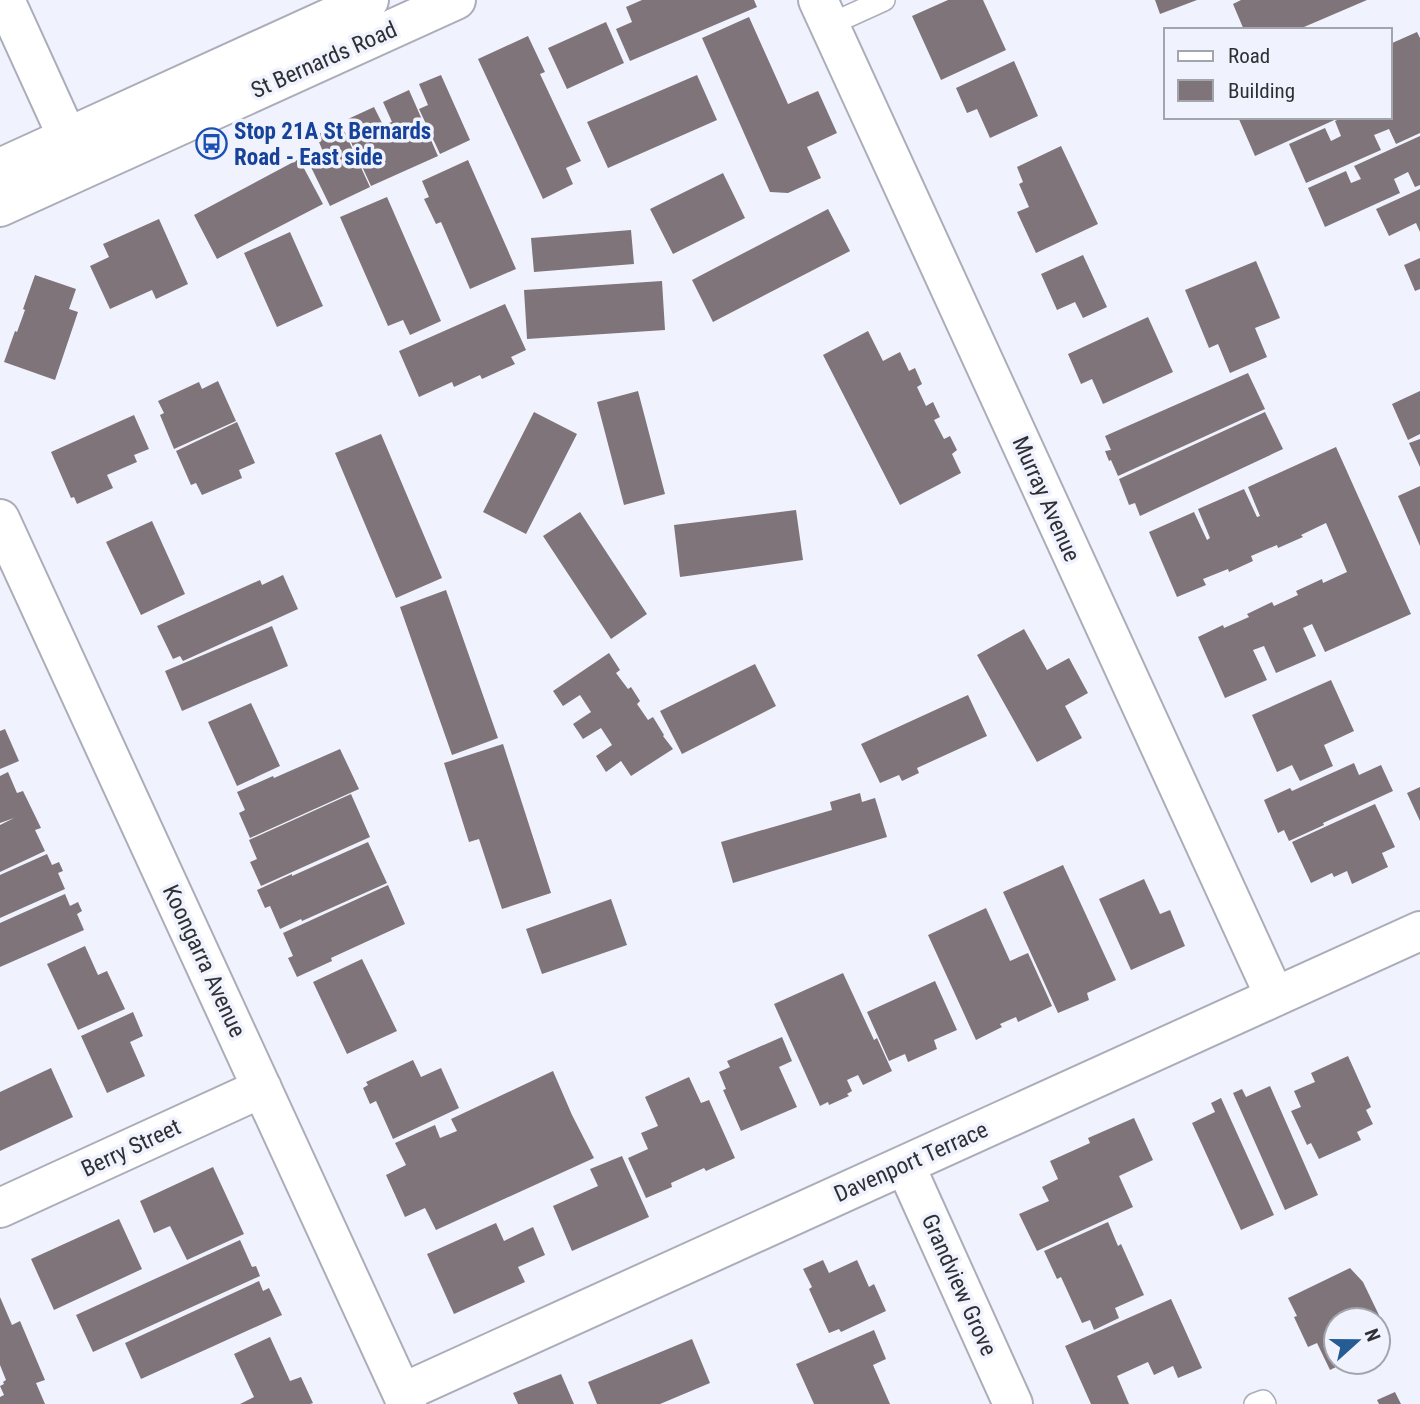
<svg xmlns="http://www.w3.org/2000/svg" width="1420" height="1404" font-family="'Roboto Condensed',sans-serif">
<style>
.building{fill:#7f7479}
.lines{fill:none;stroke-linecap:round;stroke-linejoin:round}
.lane-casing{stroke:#abaeb8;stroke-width:24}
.street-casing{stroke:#abaeb8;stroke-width:42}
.secondary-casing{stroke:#abaeb8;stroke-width:42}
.lane{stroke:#fff;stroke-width:21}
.street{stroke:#fff;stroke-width:38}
.secondary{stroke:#fff;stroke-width:38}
.labels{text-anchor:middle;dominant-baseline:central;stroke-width:7;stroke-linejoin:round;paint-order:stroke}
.street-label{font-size:23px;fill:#2f3034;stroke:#f0f3fe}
.transit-label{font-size:23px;font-weight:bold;fill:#164399;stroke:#f0f3fe;text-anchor:start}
</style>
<rect width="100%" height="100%" fill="#f0f3fe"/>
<path class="building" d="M642,0H754L757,7L630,61L616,29L632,22L626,7Z
M948,0H983L1006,50L941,80L912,16Z
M1155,0H1197L1160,14Z
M1241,0H1367L1297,30H1244L1233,4Z
M749,17L788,104L818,91L837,133L807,147L821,178L788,193L770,192L702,38Z
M606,22L624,63L567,89L548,48Z
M1417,32L1420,38V133L1396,144L1389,129L1374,135L1381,150L1306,183L1289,144L1325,128L1331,141L1341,136L1335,121L1344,117H1390V44Z
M528,36L545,72L540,74L581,161L566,168L573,184L543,199L478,59Z
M1014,61L1038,116L990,138L977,109L967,113L956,88Z
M441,75L470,140L440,154L419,109L428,105L419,84Z
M697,75L717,120L608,168L587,122Z
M409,90L438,156L371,186L350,140L357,136L348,119L374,107L383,125L392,122L383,102Z
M1238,117H1341L1255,156Z
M341,124L370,187L330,206L308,161L324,154L316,135Z
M1420,136V185L1415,187L1408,172L1394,179L1400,193L1325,227L1308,188L1346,171L1351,183L1361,179L1354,166Z
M1061,146L1098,224L1036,253L1017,212L1029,207L1019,184L1023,182L1017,167Z
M299,159L323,204L217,259L194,215Z
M468,160L516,269L470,289L441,222L436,224L424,199L429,197L422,181Z
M723,173L745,218L673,254L650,209Z
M1420,189V232L1416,223L1389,236L1376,209Z
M387,197L441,321L410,335L403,320L388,326L340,217Z
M828,209L850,251L713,322L692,280Z
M159,219L188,284L156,299L152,290L110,309L90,266L109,257L103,244Z
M631,230L634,264L534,272L531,238Z
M290,232L323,306L277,327L244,253Z
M1083,255L1107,307L1083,318L1075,302L1057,310L1041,274Z
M1420,258V289L1415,291L1404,265Z
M1256,261L1280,318L1255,328L1267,357L1230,373L1218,344L1209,348L1185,290Z
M35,275L76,289L69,309L78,312L55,380L4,362L15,331L17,332L25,310L23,309Z
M662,281L665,330L527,339L524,290Z
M505,304L526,350L511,357L515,364L482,379L480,375L454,387L452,382L419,397L399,351Z
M1148,317L1173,372L1103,404L1092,379L1081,384L1068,354Z
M868,331L883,361L900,352L909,371L915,368L922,384L917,387L926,406L933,402L940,417L934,420L944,439L950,436L957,450L952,454L961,473L900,505L823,355Z
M1248,373L1265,409L1118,476L1111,460L1109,461L1105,451L1111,450L1105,436Z
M218,381L236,421L174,449L160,415L164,413L158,401L199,382L202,389Z
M638,391L665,494L624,505L597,402Z
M1420,391V434L1408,440L1392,404Z
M534,412L577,434L526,534L483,512Z
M1265,412L1283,449L1140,516L1135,503L1129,505L1119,479Z
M134,415L149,449L134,455L137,462L107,475L113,488L77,504L74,497L71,498L51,452Z
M237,422L255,463L239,470L242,478L202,495L196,483L191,485L176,451Z
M381,434L442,578L396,598L335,453Z
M1420,439V467L1409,443Z
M1336,447L1411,614L1325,652L1312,624L1303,628L1316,656L1276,673L1264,646L1253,650L1267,680L1225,698L1198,637L1223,625L1224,628L1249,617L1247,614L1272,602L1274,606L1298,595L1296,591L1322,579L1323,583L1347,572L1326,523L1301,535L1303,537L1278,548L1277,545L1251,556L1253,561L1229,572L1228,569L1203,579L1206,585L1177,597L1149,532L1194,512L1207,540L1210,538L1198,509L1244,489L1257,517L1260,516L1248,487Z
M1420,486V546L1398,496Z
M796,510L803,560L680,577L674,525Z
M580,512L647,614L611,639L543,536Z
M152,521L185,594L141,615L106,542Z
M283,575L298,609L183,661L180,656L173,659L157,626L260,580L262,585Z
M446,590L498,738L452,755L400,607Z
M272,626L288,666L182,711L165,671Z
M1024,629L1047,670L1069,658L1088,693L1065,706L1082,738L1037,762L977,655Z
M609,653L620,670L616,673L628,689L631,687L640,701L637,704L648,720L653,717L664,735L663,736L673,749L631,776L621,761L606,772L596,756L612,745L601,728L583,739L573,724L591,712L580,695L563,706L553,691Z
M755,664L776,706L682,754L660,711Z
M1331,680L1354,731L1324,745L1333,766L1300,781L1292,765L1277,772L1252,715Z
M968,695L987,736L917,768L919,773L902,781L899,775L880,783L861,744Z
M251,703L280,766L237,786L208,722Z
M5,729L19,761L0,769V731Z
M503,744L551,893L502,909L479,839L469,842L444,763Z
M340,749L359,789L250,838L239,813L245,810L237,792L273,776L274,778Z
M1354,763L1359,775L1381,765L1393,791L1323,823L1324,825L1289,841L1284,830L1278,833L1264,800L1290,788L1292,791Z
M8,772L17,793L23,791L41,828L35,830L45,851L0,872V825L14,818L0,823V776Z
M1420,787V821L1407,793Z
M860,793L862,802L875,798L887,837L733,883L721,842L832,810L830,802Z
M351,794L370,837L261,886L250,862L257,859L249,840Z
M1375,804L1395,847L1382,853L1388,867L1352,884L1347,871L1334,877L1332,873L1311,883L1292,842Z
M368,842L387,883L302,921L301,919L280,929L270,906L265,908L257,890L292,874V876Z
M47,854L52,865L59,862L63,871L58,873L65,889L0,918V875Z
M1063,865L1116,980L1087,993L1089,1000L1058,1013L1003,892Z
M1144,879L1160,914L1170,910L1185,946L1131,970L1099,899Z
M388,885L405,924L331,958L332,961L297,977L288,958L293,956L283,933Z
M65,894L70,906L78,902L82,911L77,914L84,930L0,967V923Z
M611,899L627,945L542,974L526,929Z
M986,908L1010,961L1028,953L1052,1006L1018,1022L1016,1017L1000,1024L1002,1027L976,1040L928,935Z
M85,946L98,975L107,971L125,1009L78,1030L47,964Z
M362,959L397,1031L347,1054L313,982Z
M843,973L874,1040L877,1038L892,1071L863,1085L858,1075L847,1080L852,1091L847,1094L849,1096L829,1105L828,1102L820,1106L774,1004Z
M935,981L957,1030L934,1040L937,1049L908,1062L905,1054L889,1061L867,1012Z
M133,1012L143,1036L130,1042L145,1076L107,1093L81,1036Z
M782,1037L792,1061L779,1067L797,1107L741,1131L723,1090L726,1089L719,1072L730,1067L727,1061Z
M1348,1056L1371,1107L1366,1110L1373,1124L1357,1132L1361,1140L1319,1159L1311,1143L1307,1145L1291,1111L1301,1107L1294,1091L1315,1082L1311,1073Z
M413,1060L421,1077L441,1068L459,1108L393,1139L376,1101L370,1104L363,1088L368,1085L366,1082Z
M51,1068L73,1117L0,1151V1092Z
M553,1071L572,1115L594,1158L436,1230L425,1208L405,1217L386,1175L406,1165L395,1143L435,1125L440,1138L457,1131L451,1119Z
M689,1077L701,1103L709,1100L735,1158L706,1171L704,1168L671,1183L672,1187L646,1198L628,1158L648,1149L641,1133L658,1126L645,1097Z
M1270,1086L1318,1195L1285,1210L1233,1093L1242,1089L1246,1097Z
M1221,1098L1274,1215L1241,1230L1192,1123L1215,1112L1211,1103Z
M1134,1118L1153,1160L1119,1176L1133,1207L1037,1251L1019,1214L1049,1201L1042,1187L1058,1179L1050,1161L1090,1143L1088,1138Z
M622,1156L649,1217L572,1251L553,1206L598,1186L590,1169Z
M213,1167L244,1234L187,1260L170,1226L154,1233L140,1201Z
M119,1219L142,1269L54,1310L31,1259Z
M1108,1222L1118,1246L1121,1244L1144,1295L1115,1308L1119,1318L1094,1330L1090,1320L1082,1323L1061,1277L1057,1279L1044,1251Z
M496,1223L504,1241L533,1227L545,1255L518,1267L525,1282L454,1314L427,1254Z
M240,1240L252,1267L256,1266L260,1276L93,1352L76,1315Z
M823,1260L829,1273L857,1260L869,1287L874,1284L886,1311L841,1332L839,1329L829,1333L809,1289L812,1287L803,1269Z
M1350,1268L1363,1282L1391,1340L1378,1347V1320H1336V1362H1346L1330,1370L1317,1343L1308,1347L1294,1317L1297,1316L1288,1298Z
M259,1281L263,1291L269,1288L282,1315L141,1379L125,1343Z
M0,1297L12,1325L20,1321L45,1380L36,1383L45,1404H0V1397L4,1395L0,1386L4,1384L3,1382L6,1380L0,1365Z
M1171,1299L1202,1368L1178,1378L1173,1366L1154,1375L1148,1362L1117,1376L1129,1404H1091L1065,1346Z
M874,1330L886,1359L873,1365L890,1404H814L796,1364Z
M270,1337L290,1381L301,1377L313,1403L310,1404H240L254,1397L234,1354Z
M692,1339L710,1383L660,1404H597L588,1382Z
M561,1374L574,1404H518L513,1393Z
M1395,1392L1401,1404H1379L1377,1400Z"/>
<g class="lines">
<defs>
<path id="lane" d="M829,25L884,0
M1255,1404L1263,1401L1265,1404"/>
<path id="street" d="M5,0L81,167
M818,0L1275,997
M0,519L407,1404
M905,1165L1013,1404
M0,1208L262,1088
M402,1393L1420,931"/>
<path id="secondary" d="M0,168L369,0
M0,207L456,0"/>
</defs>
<use href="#lane" class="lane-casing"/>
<use href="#street" class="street-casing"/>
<use href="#secondary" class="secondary-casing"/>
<use href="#lane" class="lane"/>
<use href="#street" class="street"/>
<use href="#secondary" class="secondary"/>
</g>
<defs>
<symbol id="bus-ring" viewBox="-11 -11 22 22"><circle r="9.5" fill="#f0f3fe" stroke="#1a4fb4" stroke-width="1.5"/><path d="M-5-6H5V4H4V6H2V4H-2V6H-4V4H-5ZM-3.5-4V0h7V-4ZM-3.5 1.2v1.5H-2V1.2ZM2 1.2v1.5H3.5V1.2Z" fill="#1a4fb4"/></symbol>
</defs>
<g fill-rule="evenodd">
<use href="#bus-ring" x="194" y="126" width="35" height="35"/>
</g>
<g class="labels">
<g class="street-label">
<text transform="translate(324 60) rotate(-24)">St Bernards Road</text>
<text transform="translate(1046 499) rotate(66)">Murray Avenue</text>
<text transform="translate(204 961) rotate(65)">Koongarra Avenue</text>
<text transform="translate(131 1148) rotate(-25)">Berry Street</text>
<text transform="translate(911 1162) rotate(-24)">Davenport Terrace</text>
<text transform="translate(959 1285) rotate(66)">Grandview Grove</text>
</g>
<g class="transit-label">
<text x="234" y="131">Stop 21A St Bernards<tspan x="234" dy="26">Road - East side</tspan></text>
</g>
</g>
<rect x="1164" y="28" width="228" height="91" fill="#f0f3fe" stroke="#a3a5ad" stroke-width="2"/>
<rect x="1178" y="51" width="35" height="10" fill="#ffffff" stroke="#a3a5ad" stroke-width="2"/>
<text x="1228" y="63" font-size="21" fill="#2f3034">Road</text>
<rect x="1178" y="80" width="35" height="21" fill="#7f7479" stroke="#a3a5ad" stroke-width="2"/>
<text x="1228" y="98" font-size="21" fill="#2f3034">Building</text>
<g transform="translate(1357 1341) rotate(69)"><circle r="33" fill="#f0f3fe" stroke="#a3a5ad" stroke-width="2"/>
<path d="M0-5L12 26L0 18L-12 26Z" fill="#265c94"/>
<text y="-10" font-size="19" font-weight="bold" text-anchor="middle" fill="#2f3034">N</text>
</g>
</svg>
